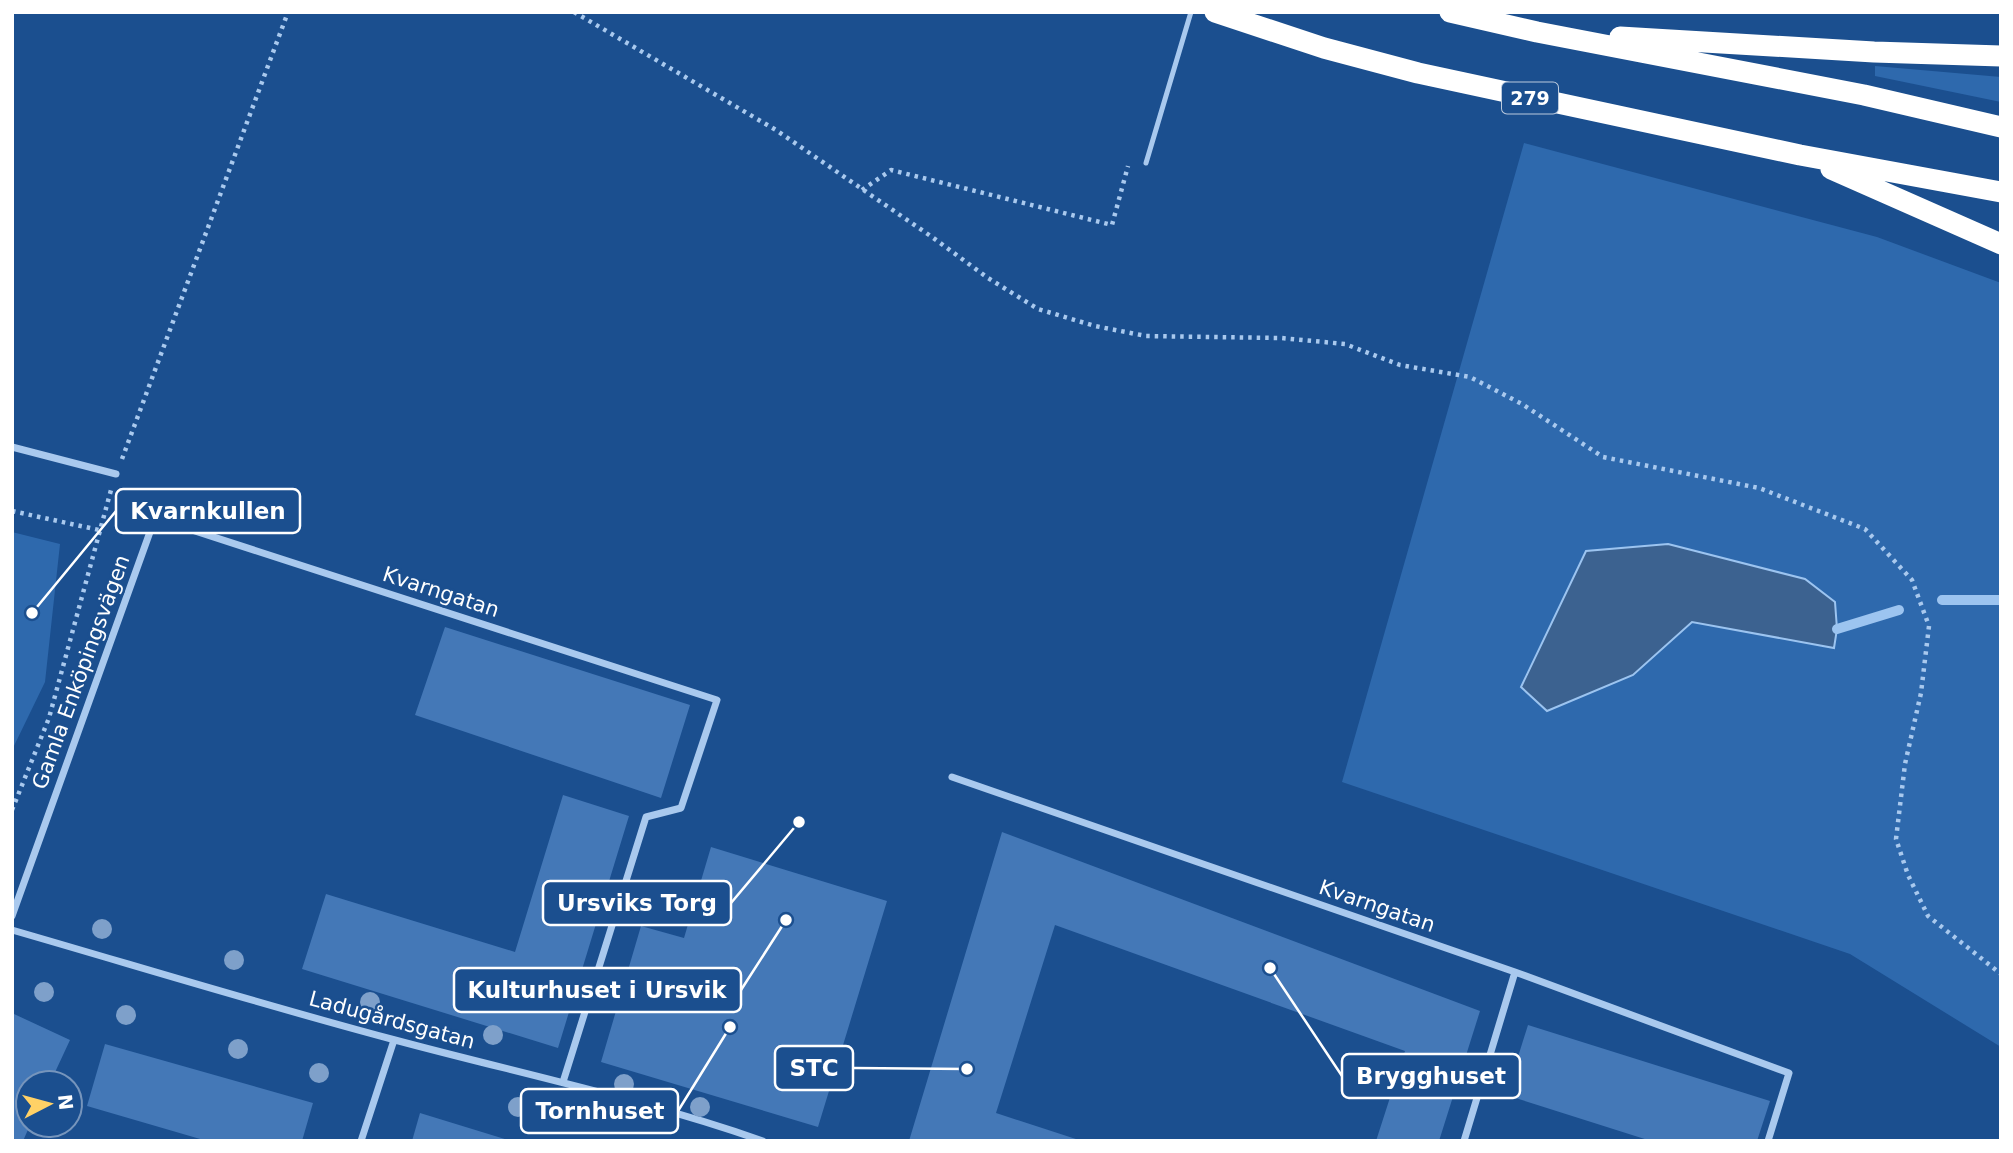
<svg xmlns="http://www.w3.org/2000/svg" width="2013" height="1153" font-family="'DejaVu Sans',sans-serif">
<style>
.green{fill:#2e69ad}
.water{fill:#3c6290;stroke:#9cc4f0;stroke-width:2}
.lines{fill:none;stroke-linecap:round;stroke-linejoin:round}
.stream{stroke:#9cc4f0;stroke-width:10}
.building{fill:#4478b7}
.path{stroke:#a9c9ee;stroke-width:4.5;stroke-dasharray:3.5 5;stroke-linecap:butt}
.lane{stroke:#a9c9ee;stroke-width:5}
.street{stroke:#a9c9ee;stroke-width:7}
.highway{stroke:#fff;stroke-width:21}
.tree{fill:#7ea0ca}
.labels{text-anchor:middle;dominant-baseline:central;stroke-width:5;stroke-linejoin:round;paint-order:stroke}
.shield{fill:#1b4f8f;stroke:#bbcadd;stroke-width:2}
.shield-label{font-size:19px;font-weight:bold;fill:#fff}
.street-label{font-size:21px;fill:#fff;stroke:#1b4f8f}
.leader{fill:none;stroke:#fff;stroke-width:2.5}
.callout-dot{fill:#fff;stroke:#1b4f8f;stroke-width:2.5}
.callout{fill:#1b4f8f;stroke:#fff;stroke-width:2.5}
.callout-label{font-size:23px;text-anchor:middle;font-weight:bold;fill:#fff}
</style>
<rect width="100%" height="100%" fill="#1b4f8f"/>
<path class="green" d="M1875,66L2001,77V102L1875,76Z
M1524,143L1877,237L2001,283V1047L1850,954L1342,782Z
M12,532L60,544L45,682L12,750Z"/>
<path class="water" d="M1668,544L1805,579L1835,602L1837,629L1834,648L1692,622L1633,675L1547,711L1521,687L1586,551Z"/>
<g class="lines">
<path class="stream" d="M1942,600H2001
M1837,629L1899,610"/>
</g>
<path class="building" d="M445,627L690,705L661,798L415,715Z
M563,795L629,816L558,1048L302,969L326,894L515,952Z
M1002,832L1480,1011L1439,1141H1376L1405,1051L1055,925L996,1113L1082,1141H909Z
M711,847L887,901L818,1127L601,1062L641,926L684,938Z
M14,1014L70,1040L50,1083H28V1125H30L23,1141H12V1018Z
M1528,1025L1770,1101L1757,1141H1651L1506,1095Z
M105,1044L313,1103L302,1141H207L87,1106Z
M420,1113L508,1140V1141H412Z"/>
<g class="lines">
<path class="path" d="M574,12L776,130L932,237L988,278L1038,309L1095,326L1146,336L1281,338L1345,344L1400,365L1470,377L1522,404L1603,457L1759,488L1865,529L1912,580L1929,626L1921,693L1905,764L1896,839L1908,875L1928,916L2001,974
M862,190L891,170L1112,225L1128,166
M122,459L288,12
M12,511L99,530
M12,810L49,718L111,490"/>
<path class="lane" d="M1146,163L1191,12"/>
<path class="street" d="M12,447L116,474
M952,777L1515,972L1789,1073L1768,1141
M12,916L155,518L717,700L681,808L646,817L563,1082
M12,930C140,967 267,1006 395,1040C518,1073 643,1099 763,1141
M361,1141L394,1040
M1464,1141L1515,972"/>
<path class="highway" d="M1215,12L1324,48L1418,73L1800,155L2001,192
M1450,12L1537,32L1864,95L2001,127
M1620,37L1874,52L2001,56
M1831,169L2001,244"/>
</g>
<g class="tree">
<circle cx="102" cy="929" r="10"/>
<circle cx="234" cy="960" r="10"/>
<circle cx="44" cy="992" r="10"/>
<circle cx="370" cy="1002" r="10"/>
<circle cx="126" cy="1015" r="10"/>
<circle cx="493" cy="1035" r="10"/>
<circle cx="238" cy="1049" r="10"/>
<circle cx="319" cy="1073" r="10"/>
<circle cx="624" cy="1084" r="10"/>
<circle cx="518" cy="1107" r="10"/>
<circle cx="700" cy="1107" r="10"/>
</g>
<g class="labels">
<rect class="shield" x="1502" y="82.5" width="56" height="31" rx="5"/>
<g class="shield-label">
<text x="1530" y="98">279</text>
</g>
<g class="street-label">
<text transform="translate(441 592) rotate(18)">Kvarngatan</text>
<text transform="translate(81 672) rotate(-70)">Gamla Enköpingsvägen</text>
<text transform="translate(1377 906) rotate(19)">Kvarngatan</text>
<text transform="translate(392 1020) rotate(15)">Ladugårdsgatan</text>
</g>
</g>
<path class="leader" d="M32 613L116 511M799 822L731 903M786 920L741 990M967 1069L853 1068M1270 968L1342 1076M730 1027L678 1111"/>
<g class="callout-dot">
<circle cx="32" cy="613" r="7"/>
<circle cx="799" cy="822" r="7"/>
<circle cx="786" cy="920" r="7"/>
<circle cx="967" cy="1069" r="7"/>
<circle cx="1270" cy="968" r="7"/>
<circle cx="730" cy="1027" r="7"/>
</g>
<g class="callout">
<rect x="116" y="489" width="184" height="44" rx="7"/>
<rect x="543" y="881" width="188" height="44" rx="7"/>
<rect x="454" y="968" width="287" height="44" rx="7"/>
<rect x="775" y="1046" width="78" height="44" rx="7"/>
<rect x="1342" y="1054" width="178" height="44" rx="7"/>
<rect x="521" y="1089" width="157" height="44" rx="7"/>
</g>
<g class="callout-label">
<text x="208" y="519">Kvarnkullen</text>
<text x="637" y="911">Ursviks Torg</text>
<text x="597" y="998">Kulturhuset i Ursvik</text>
<text x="814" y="1076">STC</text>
<text x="1431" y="1084">Brygghuset</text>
<text x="600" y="1119">Tornhuset</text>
</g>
<rect width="2013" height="1153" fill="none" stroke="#ffffff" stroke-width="28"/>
<g transform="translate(49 1104) rotate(84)"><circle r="33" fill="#1b4f8f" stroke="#7695bc" stroke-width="2"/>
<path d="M0-5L12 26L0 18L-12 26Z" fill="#ffd166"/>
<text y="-10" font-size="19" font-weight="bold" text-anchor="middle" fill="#ffffff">N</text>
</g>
</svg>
